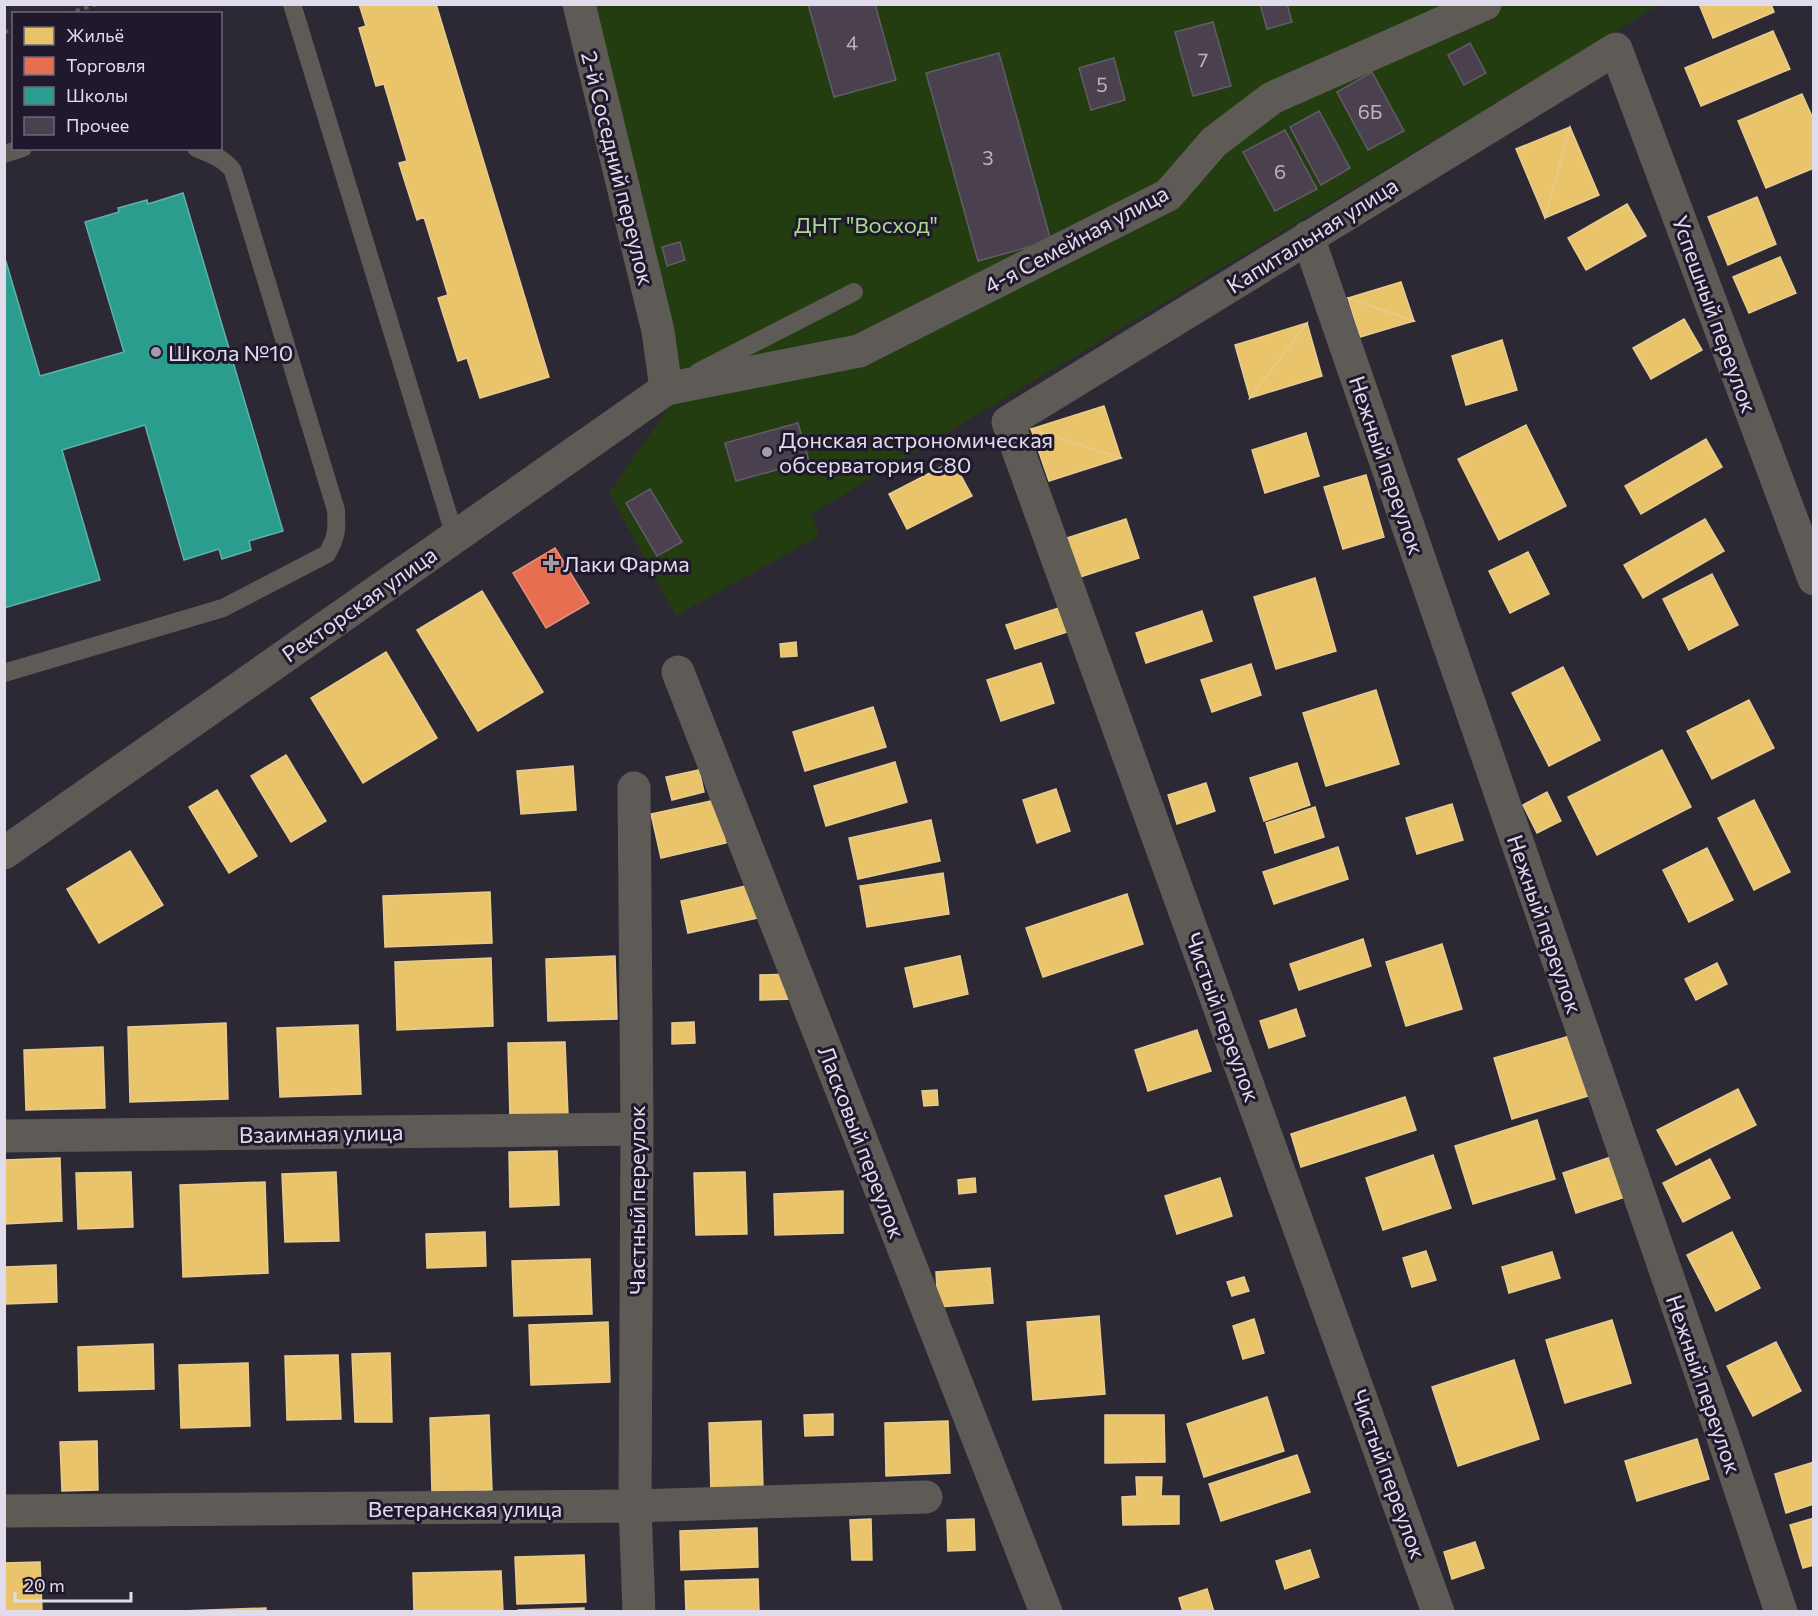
<svg xmlns="http://www.w3.org/2000/svg" width="1818" height="1616" font-family="Commissioner,sans-serif">
<style>
.garden{fill:#233d11}
.homes{fill:#e9c46a;stroke:#e7cb91;stroke-width:1.5}
.shops{fill:#e76f51;stroke:#e5907f;stroke-width:1.5}
.schools{fill:#2a9d8f;stroke:#61b0ab;stroke-width:1.5}
.building{fill:#4a404e;stroke:#625c66;stroke-width:1.5}
.lines{fill:none;stroke-linecap:round;stroke-linejoin:round}
.path{stroke:#5a5858;stroke-width:4;stroke-dasharray:4.5 4.5;stroke-linecap:butt}
.service{stroke:#5e5b57;stroke-width:18}
.minor{stroke:#5e5b57;stroke-width:33}
.poi-dot{fill:#a29dab;stroke:#20192e;stroke-width:2}
.labels{text-anchor:middle;dominant-baseline:central;stroke-width:6;stroke-linejoin:round;paint-order:stroke}
.number-label{font-size:20px;fill:#bbb5c4}
.street-label{font-size:22px;fill:#e1dceb;stroke:#20192e}
.park-label{font-size:22px;fill:#a7da8a;stroke:#20192e}
.poi-label{font-size:22px;fill:#e1dceb;stroke:#20192e;text-anchor:start}
</style>
<rect width="100%" height="100%" fill="#2c2834"/>
<path class="garden" d="M592,5H1659L812,514L819,536L676,616L609,493L668,408L674,373Z"/>
<path class="homes" d="M359,4H436L549,377L480,398L467,358L458,361L438,298L448,295L424,217L417,220L399,163L407,161L384,84L376,86L359,28L366,26Z
M1699,4H1771L1774,12L1713,38Z
M1773,31L1790,69L1701,106L1685,68Z
M1802,94L1814,121V168L1766,188L1738,121Z
M1570,127L1545,218L1516,149Z
M1570,127L1599,195L1545,218Z
M1757,197L1776,244L1728,265L1708,217Z
M1627,204L1646,236L1586,270L1568,238Z
M1780,257L1796,293L1749,313L1733,277Z
M1401,282L1414,321L1348,298Z
M1348,298L1414,321L1360,337Z
M1684,319L1702,350L1651,379L1633,348Z
M1307,323L1322,376L1250,398Z
M1307,323L1250,398L1235,345Z
M1502,340L1517,390L1466,405L1452,356Z
M1104,406L1121,458L1031,429Z
M1526,425L1566,506L1499,540L1458,459Z
M1031,429L1121,458L1049,481Z
M1306,433L1319,476L1265,493L1252,450Z
M1706,439L1722,467L1641,514L1625,486Z
M953,461L972,496L907,529L889,494Z
M1366,475L1384,537L1343,549L1324,487Z
M1126,519L1139,558L1080,577L1067,538Z
M1705,519L1724,551L1643,598L1624,565Z
M1528,552L1549,594L1510,613L1489,571Z
M1712,574L1738,625L1689,650L1663,599Z
M1315,578L1336,651L1276,669L1254,597Z
M482,591L543,692L478,731L417,630Z
M1062,607L1070,631L1015,649L1006,625Z
M1202,611L1212,641L1146,663L1136,633Z
M796,642L797,656L781,657L780,644Z
M386,652L437,738L363,783L311,698Z
M1041,663L1054,703L1001,721L987,680Z
M1251,664L1261,695L1212,712L1201,680Z
M1563,667L1600,740L1549,766L1512,693Z
M1376,690L1399,764L1326,786L1303,713Z
M1749,700L1774,748L1712,779L1687,731Z
M873,707L886,747L805,771L793,732Z
M1662,750L1691,807L1597,855L1568,797Z
M286,755L326,821L291,842L251,776Z
M895,762L907,802L826,826L814,786Z
M1297,763L1310,805L1264,821L1250,778Z
M573,766L576,810L521,814L517,771Z
M699,770L704,792L672,800L666,777Z
M1206,783L1215,811L1177,824L1168,795Z
M1056,789L1070,831L1037,843L1023,800Z
M217,790L257,856L229,873L189,807Z
M1547,792L1561,821L1537,833L1523,805Z
M716,800L726,843L661,858L651,814Z
M1754,800L1790,872L1754,890L1718,818Z
M1452,804L1463,840L1417,854L1406,818Z
M1315,807L1324,837L1275,853L1266,823Z
M931,820L940,861L858,879L849,838Z
M1338,847L1348,879L1274,904L1263,872Z
M1707,848L1733,900L1689,922L1663,870Z
M130,851L163,905L99,943L67,889Z
M943,873L949,914L867,927L860,886Z
M750,885L758,918L688,933L681,901Z
M490,892L492,943L385,947L383,896Z
M1127,894L1143,944L1043,977L1026,928Z
M1363,939L1371,966L1299,990L1290,964Z
M1442,944L1462,1009L1406,1026L1386,962Z
M615,956L617,1019L548,1021L546,959Z
M960,956L968,994L914,1007L905,968Z
M491,958L493,1026L397,1030L395,962Z
M1717,963L1727,984L1696,1000L1685,979Z
M791,974L792,999L760,1000V975Z
M1296,1009L1305,1036L1269,1048L1260,1021Z
M694,1022L695,1043L672,1044V1023Z
M226,1023L228,1099L130,1102L128,1027Z
M358,1025L361,1094L280,1097L277,1028Z
M1197,1030L1211,1071L1148,1091L1135,1050Z
M1570,1036L1588,1096L1512,1119L1494,1058Z
M565,1042L568,1115L510,1117L508,1043Z
M103,1047L105,1108L26,1110L24,1050Z
M1738,1089L1756,1125L1676,1165L1657,1130Z
M937,1090L938,1105L924,1106L922,1091Z
M1405,1097L1416,1130L1301,1167L1291,1134Z
M1537,1120L1555,1179L1473,1204L1455,1146Z
M557,1151L559,1205L510,1207L509,1152Z
M1433,1155L1451,1208L1383,1230L1366,1178Z
M1611,1157L1625,1197L1576,1213L1563,1173Z
M60,1158L62,1221L4,1224V1160Z
M1710,1159L1730,1198L1683,1222L1663,1183Z
M131,1172L133,1227L78,1229L76,1173Z
M336,1172L339,1241L285,1242L282,1174Z
M745,1172L747,1234L696,1235L694,1173Z
M975,1178L976,1192L959,1194L958,1180Z
M1220,1178L1232,1216L1177,1234L1165,1196Z
M265,1182L268,1273L183,1277L180,1185Z
M843,1191V1233L775,1235L774,1194Z
M485,1232L486,1266L427,1268L426,1234Z
M1732,1232L1760,1288L1716,1311L1687,1255Z
M1426,1251L1436,1280L1412,1287L1403,1258Z
M1552,1252L1560,1278L1509,1293L1502,1267Z
M590,1259L592,1314L514,1316L512,1261Z
M56,1265L57,1302L6,1304L5,1267Z
M990,1268L993,1303L938,1307L936,1272Z
M1244,1277L1249,1291L1232,1296L1227,1282Z
M1099,1316L1105,1394L1033,1400L1027,1322Z
M1254,1319L1264,1353L1243,1359L1233,1326Z
M1612,1320L1631,1383L1565,1403L1546,1340Z
M608,1322L610,1382L531,1385L529,1325Z
M1776,1342L1801,1391L1753,1416L1727,1366Z
M153,1344L154,1389L79,1391L78,1347Z
M390,1353L392,1422H355L352,1354Z
M338,1355L341,1419L287,1420L285,1356Z
M1514,1360L1539,1439L1458,1466L1432,1387Z
M248,1363L250,1426L181,1428L179,1365Z
M1267,1397L1284,1451L1204,1477L1187,1424Z
M833,1414V1435L805,1436L804,1415Z
M489,1415L492,1490L432,1492L430,1418Z
M1105,1415H1164L1165,1462L1105,1463Z
M761,1421L763,1488L711,1490L709,1423Z
M948,1421L950,1473L886,1476L885,1423Z
M1697,1439L1709,1479L1637,1501L1625,1461Z
M97,1441L98,1490L62,1491L60,1442Z
M1297,1455L1310,1492L1221,1521L1209,1484Z
M1814,1462V1504L1786,1513L1775,1474Z
M1136,1477H1162L1161,1496H1179V1524L1123,1525L1122,1497L1137,1496Z
M1814,1518V1565L1803,1568L1790,1525Z
M871,1519L872,1560H852L850,1520Z
M974,1519L975,1550L948,1551L947,1520Z
M757,1528L758,1567L681,1570L680,1531Z
M1475,1542L1484,1568L1452,1579L1444,1552Z
M1310,1550L1319,1577L1285,1589L1276,1561Z
M584,1555L586,1602L517,1604L515,1557Z
M40,1562L42,1611L4,1612V1563Z
M501,1571L503,1612H414L413,1573Z
M758,1579L759,1612H686L685,1581Z
M1207,1589L1214,1612H1183L1179,1598Z
M266,1608V1612H181V1611Z
M584,1608V1612H518V1610Z"/>
<path class="shops" d="M555,548L589,603L546,628L513,573Z"/>
<path class="schools" d="M183,193L283,531L249,541L251,550L222,559L219,549L184,560L145,425L62,450L100,580L4,608V255L40,376L124,352L85,222L119,212L118,208L147,200L148,204Z"/>
<path class="building" d="M808,4H875L896,80L834,97Z
M1260,4H1287L1292,22L1267,29Z
M1213,22L1231,86L1193,96L1175,32Z
M1470,43L1486,73L1464,85L1448,55Z
M999,53L1051,241L978,261L926,73Z
M1114,58L1125,100L1091,110L1079,68Z
M1372,72L1404,131L1368,150L1337,92Z
M1319,111L1350,168L1321,185L1290,127Z
M1285,130L1317,189L1275,211L1243,152Z
M680,242L685,260L667,266L662,247Z
M798,423L809,461L736,481L725,443Z
M650,489L682,542L657,556L626,503Z"/>
<g class="lines">
<path class="path" d="M67,14L97,4
M4,32L14,30"/>
<path class="service" d="M292,4L455,537
M4,154L23,148
M698,372L854,292
M4,673L223,608L327,554C337,536 337,530 336,510L233,171C224,158 210,154 196,148"/>
<path class="minor" d="M1308,237L1723,1437L1781,1612
M666,389L859,351L1168,195L1214,142L1272,98L1485,4
M678,672L1046,1612
M634,788L637,1129L635,1506L639,1612
M4,853L666,389L658,331L579,4
M4,1136L637,1129
M4,1511L635,1506L926,1497
M1438,1612L1008,422L1616,49L1814,579"/>
</g>
<g class="poi-dot">
<circle cx="156" cy="352" r="6"/>
<circle cx="767" cy="452" r="6"/>
<path d="M548 554h6v6h6v6h-6v6h-6v-6h-6v-6h6z"/>
</g>
<g class="labels">
<g class="number-label">
<text x="852" y="42">4</text>
<text x="1203" y="59">7</text>
<text x="1102" y="84">5</text>
<text x="1370" y="111">6Б</text>
<text x="988" y="157">3</text>
<text x="1280" y="171">6</text>
</g>
<g class="street-label">
<text transform="translate(618 168) rotate(76)">2-й Соседний переулок</text>
<text transform="translate(1312 235) rotate(-32)">Капитальная улица</text>
<text transform="translate(1076 239) rotate(-28)">4-я Семейная улица</text>
<text transform="translate(1715 314) rotate(70)">Успешный переулок</text>
<text transform="translate(1387 465) rotate(71)">Нежный переулок</text>
<text transform="translate(359 604) rotate(-35)">Ректорская улица</text>
<text transform="translate(1545 924) rotate(71)">Нежный переулок</text>
<text transform="translate(1223 1017) rotate(70)">Чистый переулок</text>
<text transform="translate(321 1133) rotate(-1)">Взаимная улица</text>
<text transform="translate(862 1142) rotate(69)">Ласковый переулок</text>
<text transform="translate(636 1200) rotate(-90)">Частный переулок</text>
<text transform="translate(1704 1384) rotate(71)">Нежный переулок</text>
<text transform="translate(1389 1474) rotate(70)">Чистый переулок</text>
<text x="465" y="1508">Ветеранская улица</text>
</g>
<g class="park-label">
<text x="866" y="224">ДНТ "Восход"</text>
</g>
<g class="poi-label">
<text x="168" y="352">Школа №10</text>
<text x="779" y="439">Донская астрономическая<tspan x="779" dy="25">обсерватория C80</tspan></text>
<text x="563" y="563">Лаки Фарма</text>
</g>
</g>
<rect width="1818" height="1616" fill="none" stroke="#e1dceb" stroke-width="12"/>
<rect x="12" y="12" width="210" height="138" fill="#20192e" stroke="#6d677a" stroke-width="1.5"/>
<rect x="24" y="27" width="30" height="18" fill="#e9c46a" stroke="#6d677a" stroke-width="1.5"/>
<text x="66" y="42" font-size="18" fill="#e1dceb">Жильё</text>
<rect x="24" y="57" width="30" height="18" fill="#e76f51" stroke="#6d677a" stroke-width="1.5"/>
<text x="66" y="72" font-size="18" fill="#e1dceb">Торговля</text>
<rect x="24" y="87" width="30" height="18" fill="#2a9d8f" stroke="#6d677a" stroke-width="1.5"/>
<text x="66" y="102" font-size="18" fill="#e1dceb">Школы</text>
<rect x="24" y="117" width="30" height="18" fill="#4a404e" stroke="#6d677a" stroke-width="1.5"/>
<text x="66" y="132" font-size="18" fill="#e1dceb">Прочее</text>
<path d="M15 1592v9h116v-9" fill="none" stroke="#e1dceb" stroke-width="3"/>
<text x="24" y="1592" font-size="18" fill="#e1dceb" stroke="#20192e" stroke-width="4.5" paint-order="stroke">20 m</text>
</svg>
